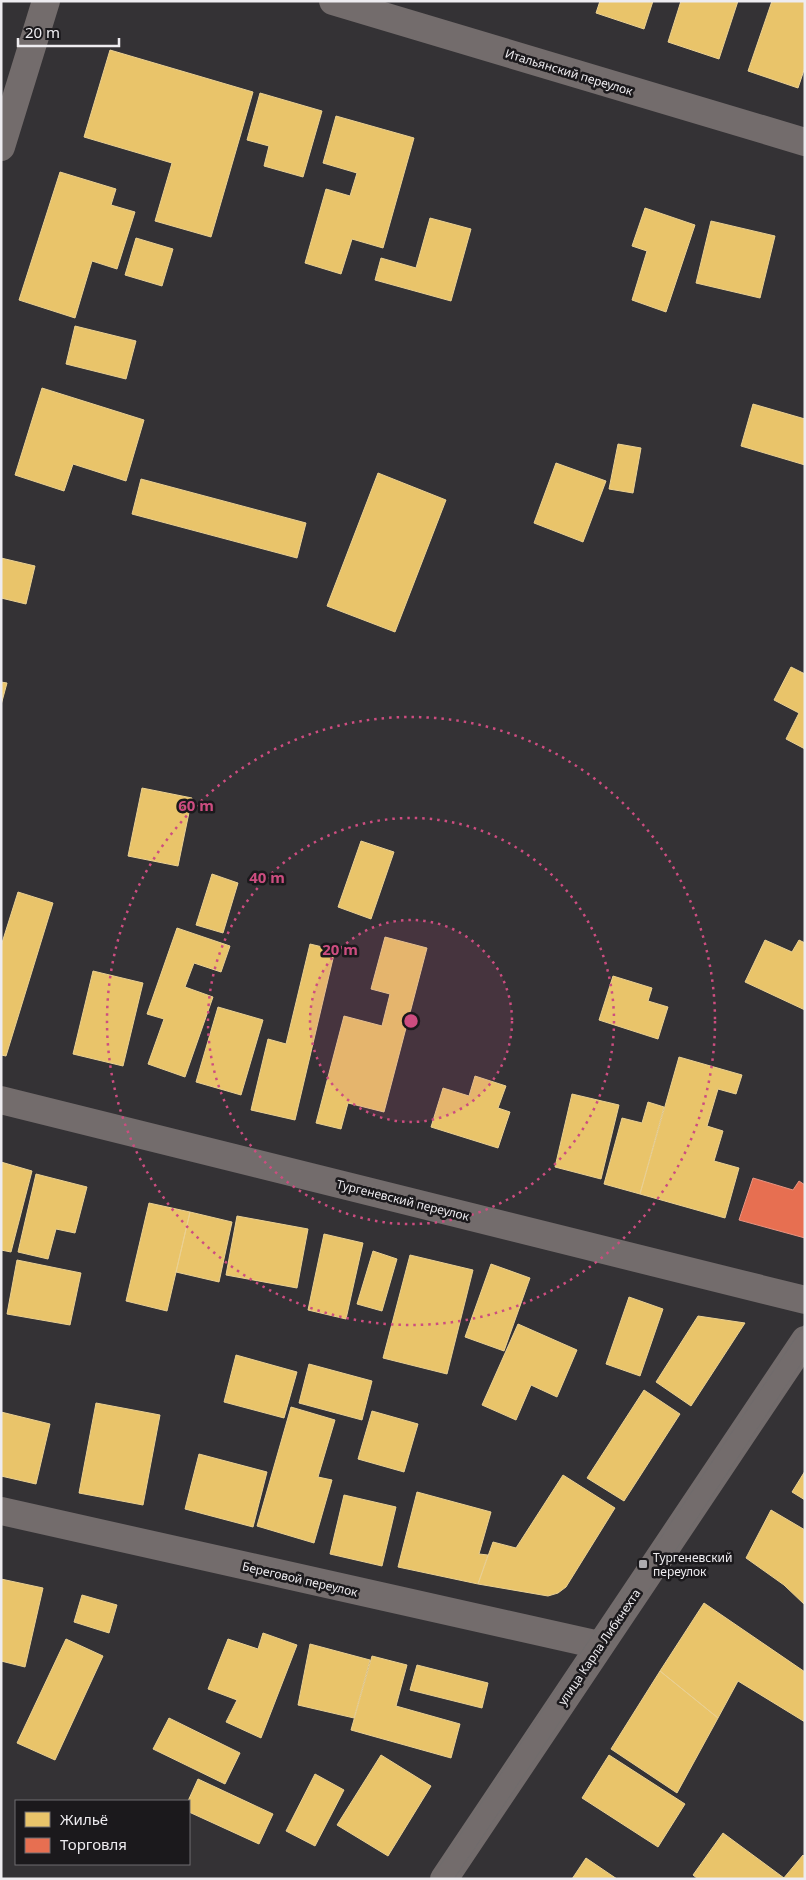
<svg xmlns="http://www.w3.org/2000/svg" width="806" height="1880" font-family="'Noto Sans',sans-serif">
<style>
.homes{fill:#e9c46a;stroke:#ead092}
.shops{fill:#e76f51;stroke:#e99481}
.lines{fill:none;stroke-linecap:round;stroke-linejoin:round}
.street{stroke:#736c6c;stroke-width:28}
.tram{stroke:#706c6d;stroke-width:1}
.ring{fill:none;stroke:#cd4d80;stroke-width:2.5;stroke-dasharray:2.5 5}
.poi-dot{fill:#adabaf;stroke:#1b191c;stroke-width:2}
.labels{text-anchor:middle;dominant-baseline:central;stroke-width:5;stroke-linejoin:round;paint-order:stroke}
.street-label{font-size:12px;fill:#eeecf0;stroke:#1b191c}
.poi-label{font-size:12px;fill:#eeecf0;stroke:#1b191c;text-anchor:start}
.centre{fill:#cd4d80;stroke:#1b191c;stroke-width:2.5}
.ring-label{font-size:15px;text-anchor:middle;font-weight:bold;fill:#cd4d80;stroke:#1b191c;stroke-width:5;stroke-linejoin:round;paint-order:stroke}
</style>
<rect width="100%" height="100%" fill="#343235"/>
<path class="homes" d="M600,1H653L644,29L596,13Z
M681,1H738L719,59L668,42Z
M772,1H805V67L798,88L748,71Z
M110,50L253,92L211,237L155,221L172,163L84,137Z
M260,93L322,111L303,177L264,166L269,146L247,140Z
M336,116L414,138L383,248L352,239L341,274L305,263L326,189L350,196L357,173L323,163Z
M60,172L116,189L111,205L135,212L117,269L92,261L75,318L19,300Z
M645,208L695,225L666,312L632,300L647,251L632,246Z
M430,218L471,229L451,301L375,280L381,258L416,268Z
M711,221L775,236L760,298L696,283Z
M136,238L173,249L162,286L125,275Z
M75,326L136,341L126,379L66,364Z
M42,388L144,420L126,481L73,464L64,491L15,475Z
M753,404L805,419V465L741,446Z
M618,444L641,448L633,493L609,489Z
M556,463L606,481L583,542L534,523Z
M378,473L446,500L395,632L327,606Z
M141,479L306,523L297,558L132,514Z
M1,558L35,566L26,604L1,598Z
M791,667L805,674V749L786,739L799,713L774,700Z
M1,682L7,683L1,705Z
M142,788L192,798L178,866L128,856Z
M361,841L394,852L371,919L338,907Z
M212,874L238,883L223,933L196,925Z
M18,892L53,903L6,1056L1,1055V946Z
M177,928L230,946L221,972L194,963L185,987L213,997L185,1077L148,1064L164,1019L147,1014Z
M385,937L427,948L384,1112L348,1103L341,1129L316,1123L344,1016L382,1026L390,994L371,989Z
M765,940L792,952L799,940L805,943V1010L745,982Z
M310,944L335,950L295,1120L251,1110L268,1039L286,1044Z
M93,971L143,983L123,1066L73,1054Z
M613,976L652,988L648,1001L668,1007L658,1039L599,1020Z
M218,1007L263,1020L241,1095L196,1082Z
M679,1057L742,1075L736,1094L718,1089L707,1126L723,1131L714,1161L739,1168L725,1218L640,1194Z
M475,1076L506,1086L498,1108L510,1112L498,1148L431,1127L443,1088L469,1096Z
M572,1094L619,1105L601,1179L555,1167Z
M648,1102L664,1107L640,1194L604,1184L622,1118L642,1123Z
M1,1162L32,1171L11,1252L1,1250Z
M36,1174L87,1187L75,1233L56,1229L48,1259L18,1252Z
M149,1203L190,1212L167,1311L126,1301Z
M190,1212L232,1222L219,1282L176,1272Z
M237,1216L308,1229L297,1288L226,1275Z
M324,1234L363,1243L346,1319L308,1310Z
M373,1251L397,1259L382,1311L357,1304Z
M410,1255L473,1270L447,1374L383,1358Z
M17,1260L81,1273L70,1325L7,1314Z
M491,1264L530,1278L504,1351L465,1337Z
M629,1297L663,1309L640,1376L606,1364Z
M698,1316L745,1323L691,1406L656,1382Z
M518,1324L577,1350L557,1397L531,1385L516,1420L482,1405Z
M236,1355L297,1372L284,1418L224,1402Z
M309,1364L372,1381L362,1420L299,1403Z
M644,1390L680,1414L624,1501L587,1478Z
M96,1403L160,1415L143,1505L79,1493Z
M291,1407L335,1420L318,1477L332,1480L314,1543L257,1526Z
M372,1411L418,1424L404,1472L358,1459Z
M1,1412L50,1424L36,1484L1,1476Z
M199,1454L267,1472L253,1527L185,1509Z
M805,1471V1500L792,1492Z
M563,1475L615,1508L566,1587L558,1593L548,1596L478,1584L493,1542L516,1548Z
M417,1492L491,1512L479,1554L488,1555L478,1584L398,1567Z
M344,1495L396,1507L382,1566L330,1554Z
M771,1510L805,1530V1605L784,1585L746,1558Z
M1,1579L43,1588L25,1667L1,1661Z
M82,1595L117,1605L109,1633L74,1622Z
M704,1603L805,1672V1722L738,1681L718,1718L660,1671Z
M263,1633L297,1645L261,1738L226,1722L237,1700L208,1689L228,1639L258,1649Z
M66,1639L103,1656L55,1760L17,1743Z
M310,1644L370,1660L354,1718L298,1705Z
M372,1656L407,1665L396,1706L460,1724L451,1758L351,1730Z
M417,1665L488,1683L482,1708L410,1690Z
M660,1671L718,1718L677,1793L611,1749Z
M169,1718L240,1753L225,1784L153,1749Z
M381,1755L431,1786L388,1856L337,1825Z
M609,1755L685,1804L658,1847L582,1798Z
M315,1774L344,1790L315,1846L286,1831Z
M198,1779L273,1814L259,1844L189,1812L188,1801Z
M723,1833L784,1878L783,1879H698L693,1875Z
M803,1855L805,1857V1879H783Z
M586,1858L617,1879H572Z"/>
<path class="shops" d="M753,1178L793,1190L799,1181L805,1185V1238L739,1220Z"/>
<g class="lines">
<path class="street" d="M333,1L805,142
M1,147L46,1
M1,1100L805,1300
M1,1511L599,1645
M444,1879L805,1340"/>
<path class="tram" d="M431,1879L588,1642L643,1564L805,1324
M454,1879L805,1358"/>
</g>
<circle cx="411" cy="1021" r="101" fill="#cd4d80" fill-opacity=".12"/>
<g class="ring">
<circle cx="411" cy="1021" r="101"/>
<circle cx="411" cy="1021" r="203"/>
<circle cx="411" cy="1021" r="304"/>
</g>
<rect class="poi-dot" x="638" y="1559" width="10" height="10" rx="2.5"/>
<g class="labels">
<g class="street-label">
<text transform="translate(569 72) rotate(17)">Итальянский переулок</text>
<text transform="translate(403 1200) rotate(14)">Тургеневский переулок</text>
<text transform="translate(300 1579) rotate(13)">Береговой переулок</text>
<text transform="translate(599 1647) rotate(-56)">улица Карла Либкнехта</text>
</g>
<g class="poi-label">
<text x="653" y="1557">Тургеневский<tspan x="653" dy="14">переулок</tspan></text>
</g>
</g>
<circle cx="411" cy="1021" r="8" class="centre"/>
<g class="ring-label">
<text x="196" y="811">60 m</text>
<text x="267" y="883">40 m</text>
<text x="340" y="955">20 m</text>
</g>
<rect width="806" height="1880" fill="none" stroke="#eeecf0" stroke-width="5"/>
<rect x="15" y="1800" width="175" height="65" fill="#1b191c" stroke="#6f6d71"/>
<rect x="25" y="1812" width="25" height="15" fill="#e9c46a" stroke="#6f6d71"/>
<text x="60" y="1825" font-size="15" fill="#eeecf0">Жильё</text>
<rect x="25" y="1838" width="25" height="15" fill="#e76f51" stroke="#6f6d71"/>
<text x="60" y="1850" font-size="15" fill="#eeecf0">Торговля</text>
<path d="M18 38v8h101v-8" fill="none" stroke="#eeecf0" stroke-width="2.5"/>
<text x="25" y="38" font-size="15" fill="#eeecf0" stroke="#1b191c" stroke-width="4" paint-order="stroke">20 m</text>
</svg>
